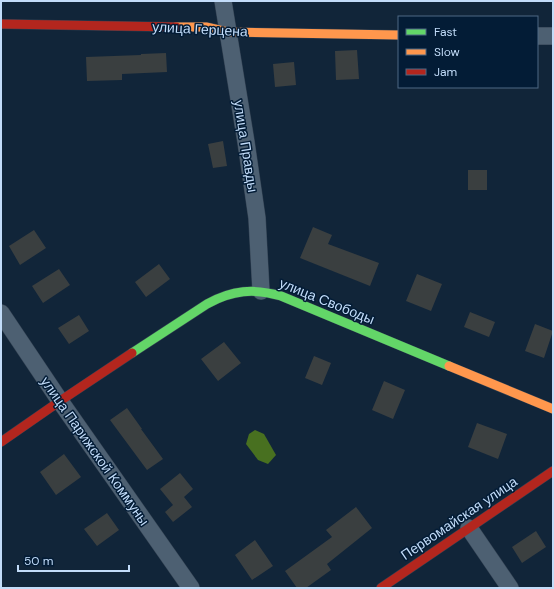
<svg xmlns="http://www.w3.org/2000/svg" width="554" height="589" font-family="'DM Sans',sans-serif">
<style>
.water{fill:#487020}
.building{fill:#3a3f40}
.lines{fill:none;stroke-linecap:round;stroke-linejoin:round}
.street-casing{stroke:#324152;stroke-width:18}
.fast-casing{stroke:#324152;stroke-width:10}
.slow-casing{stroke:#324152;stroke-width:10}
.jam-casing{stroke:#324152;stroke-width:10}
.street{stroke:#4d6072;stroke-width:17}
.fast{stroke:#63d668;stroke-width:9}
.slow{stroke:#ff974d;stroke-width:9}
.jam{stroke:#b3261e;stroke-width:9}
.labels{text-anchor:middle;dominant-baseline:central;stroke-width:3;stroke-linejoin:round;paint-order:stroke}
.street-label{font-size:14px;fill:#c2dcf9;stroke:#031c36}
</style>
<rect width="100%" height="100%" fill="#112539"/>
<path class="water" d="M255,430L264,434L276,455L268,464L258,460L246,444L249,434Z"/>
<path class="building" d="M357,50L359,79L336,80L335,51Z
M166,53L167,72L122,74V80L87,81L86,57L141,55V54Z
M294,62L296,85L275,87L273,64Z
M223,141L227,166L213,168L208,144Z
M468,170H487V190H468Z
M313,227L332,235L328,244L379,263L370,286L300,258Z
M34,230L46,248L20,265L9,246Z
M159,264L170,279L146,297L135,282Z
M59,269L70,285L43,303L32,286Z
M417,274L442,284L431,311L406,301Z
M470,312L495,322L489,337L464,327Z
M79,315L89,331L69,344L58,328Z
M535,324L553,331L544,358L525,351Z
M224,342L241,363L218,381L201,359Z
M314,356L331,363L322,385L305,378Z
M384,381L405,390L393,419L372,410Z
M127,408L142,429H141L163,459L147,470L110,420Z
M477,423L507,434L498,459L468,447Z
M64,454L81,477L56,495L40,472Z
M180,473L193,489L184,497L192,507L173,522L165,512L173,505L160,489Z
M356,507L372,528L327,564L331,570L306,588H297L285,571L332,537L326,530Z
M107,513L119,530L97,546L84,529Z
M536,531L546,547L522,563L512,547Z
M255,540L273,566L252,580L235,555Z"/>
<g class="lines">
<defs>
<path id="street" d="M223,1L246,142L257,218L261,291
M537,36H553
M1,313L60,401L191,588
M469,528L510,588"/>
<path id="fast" d="M132,353L207,304C232,290 254,288 281,296L449,366"/>
<path id="slow" d="M176,27H206L228,32L399,35
M449,366L553,409"/>
<path id="jam" d="M1,24L176,27
M1,442L60,401L132,353
M381,588L553,471"/>
</defs>
<use href="#street" class="street-casing"/>
<use href="#fast" class="fast-casing"/>
<use href="#slow" class="slow-casing"/>
<use href="#jam" class="jam-casing"/>
<use href="#street" class="street"/>
<use href="#fast" class="fast"/>
<use href="#slow" class="slow"/>
<use href="#jam" class="jam"/>
</g>
<g class="labels">
<g class="street-label">
<text transform="translate(200 29) rotate(3)">улица Герцена</text>
<text transform="translate(246 146) rotate(81)">улица Правды</text>
<text transform="translate(327 301) rotate(22)">улица Свободы</text>
<text transform="translate(95 451) rotate(55)">улица Парижской Коммуны</text>
<text transform="translate(459 518) rotate(-34)">Первомайская улица</text>
</g>
</g>
<rect width="554" height="589" fill="none" stroke="#c2dcf9" stroke-width="4"/>
<rect x="398" y="16" width="140" height="72" fill="#031c36" stroke="#4f6984"/>
<rect x="406" y="29" width="20" height="6" fill="#63d668" stroke="#4f6984"/>
<text x="434" y="36" font-size="12" fill="#c2dcf9">Fast</text>
<rect x="406" y="49" width="20" height="6" fill="#ff974d" stroke="#4f6984"/>
<text x="434" y="56" font-size="12" fill="#c2dcf9">Slow</text>
<rect x="406" y="69" width="20" height="6" fill="#b3261e" stroke="#4f6984"/>
<text x="434" y="76" font-size="12" fill="#c2dcf9">Jam</text>
<path d="M18 565v6h111v-6" fill="none" stroke="#c2dcf9" stroke-width="2"/>
<text x="24" y="565" font-size="12" fill="#c2dcf9" stroke="#031c36" stroke-width="3" paint-order="stroke">50 m</text>
</svg>
